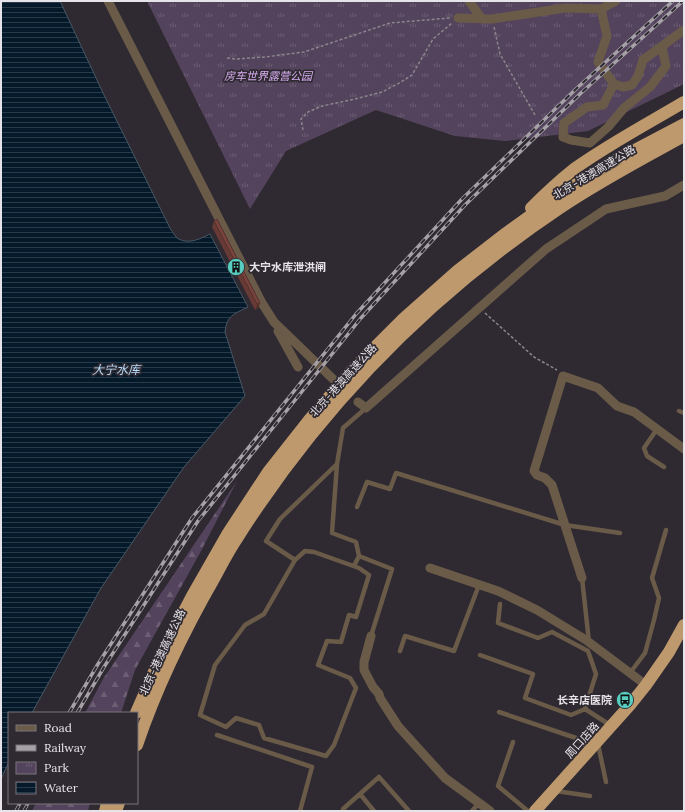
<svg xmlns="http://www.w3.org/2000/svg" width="685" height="812" font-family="Lora,'Noto Sans SC',serif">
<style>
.forest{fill:url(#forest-firs)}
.park{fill:url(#park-tufts)}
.water{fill:url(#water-rules);stroke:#485764}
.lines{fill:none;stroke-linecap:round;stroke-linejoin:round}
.path{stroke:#8a868c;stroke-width:1.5;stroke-dasharray:3 2;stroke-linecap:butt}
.lane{stroke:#6a5b49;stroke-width:4.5}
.street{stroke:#6a5b49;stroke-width:9}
.highway{stroke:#be996d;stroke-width:12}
.rail-casing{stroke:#a5a1a7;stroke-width:3.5}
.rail{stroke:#2f2a31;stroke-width:2;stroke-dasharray:6;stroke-linecap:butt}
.wall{fill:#683a35}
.shaded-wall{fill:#55302b}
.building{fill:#79443e;stroke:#55302b}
.labels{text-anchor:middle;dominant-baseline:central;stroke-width:3.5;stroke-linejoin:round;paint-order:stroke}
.park-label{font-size:11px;font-style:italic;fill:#d7acf0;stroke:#2f2a31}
.street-label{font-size:11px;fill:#e7e4e9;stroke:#2f2a31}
.poi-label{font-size:11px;font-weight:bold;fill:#e7e4e9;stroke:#2f2a31;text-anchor:start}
.water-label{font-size:12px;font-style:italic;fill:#b4dcfd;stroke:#2f2a31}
</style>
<defs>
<pattern id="forest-firs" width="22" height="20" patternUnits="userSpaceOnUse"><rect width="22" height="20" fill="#54435d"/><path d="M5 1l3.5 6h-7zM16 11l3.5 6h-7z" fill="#6d5e74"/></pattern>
<pattern id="park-tufts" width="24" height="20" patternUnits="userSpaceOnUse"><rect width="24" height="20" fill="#54435d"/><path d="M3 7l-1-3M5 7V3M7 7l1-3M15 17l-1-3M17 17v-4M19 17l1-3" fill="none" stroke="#6d5e74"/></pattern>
<pattern id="water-rules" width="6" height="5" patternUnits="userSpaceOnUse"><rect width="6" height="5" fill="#041a2b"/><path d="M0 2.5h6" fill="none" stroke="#293b4a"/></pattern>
</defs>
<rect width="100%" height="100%" fill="#2f2a31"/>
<path class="forest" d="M237,481L201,551L135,670L121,713H85L103,679Z
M36,803H90L88,811H32Z"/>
<path class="park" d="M147,1H684V84L588,131L505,141L455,136L376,110L286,151L250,209Z"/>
<path class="water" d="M1,1H60L104,95L171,230C173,232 175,236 177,238C188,245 200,239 210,234L248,307C234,314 227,315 225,332L245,396L184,467L101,588L39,700L32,713H9V762L1,779Z"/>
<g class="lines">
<path class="path" d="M494,27L500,54L535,115
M227,58L236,59L265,57L304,52L390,23L450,18
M303,130L301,119L308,112L322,106L355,99L382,92L401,82L412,75L433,39L452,23
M485,313L534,357L557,370"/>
<path class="lane" d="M679,411L684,413
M657,429L644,448L647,456L664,467
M357,507L367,482L390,489L396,473L565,525L620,533
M359,556L392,569L371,636
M295,560L305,551L314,552L359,568L369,575L356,617L349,615L341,642L327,641L318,665L350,678L356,688L334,745L326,756L264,738L259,725L236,718L226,727L200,715L215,665L245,625L264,614L295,560L266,541L280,519L337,464
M354,566L359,556L356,542L332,533L337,464L343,428L366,408
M582,578L589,642
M500,604L498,623L538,638L552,632L588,651L596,674L585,709L610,725
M400,651L405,636L454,651L479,585
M480,655L533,674L525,698L571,715L585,709
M630,673L645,653L654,620L659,598L652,578L666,530
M499,712L576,738L589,748
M217,735L312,767L300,811
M513,742L498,786L528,811
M598,744L606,782
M556,791L590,796
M360,794L374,811
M343,809L379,777L409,811
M472,811L479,803"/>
<path class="street" d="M108,1L262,303L274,322L334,380
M469,1L482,19
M601,9L616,1
M458,18L492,19L565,8L601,9L607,36L598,62L614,84L623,87L632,85L638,76L643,60L684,30
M614,84L603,105L587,107L564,123L563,137L571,140L590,143L608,127L624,108L650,87L666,66L662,47
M278,331L298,367
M358,402L366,408L546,249L606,209L665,196L684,185
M430,568L498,591L537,610L586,640L646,685
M582,578L552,485L545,478L537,475L534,471L563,376L598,388L617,406L634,412L684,449
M371,636L364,662V670L373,687L379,694L380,698L398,726L445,778L490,811"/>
<path class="highway" d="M531,208C545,194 559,181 574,169C609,144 647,124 684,102
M136,713L164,649L192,596L228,533L268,472L309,420L354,368L403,319L457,271L506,233L556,197L608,164L684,124
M137,745C157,686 184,631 215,577C222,564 229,550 238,537C322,405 430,295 560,208C600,181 642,159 684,136
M105,811L107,803
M116,811L119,803
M535,811L630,705L646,685L669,652L684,625"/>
<defs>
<path id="rail" d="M69,713L98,664L192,518L356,314L462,199L577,88L673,1
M77,713L104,667L198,521L361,318L466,204L581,93L683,1
M16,811L20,803
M24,811L28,803"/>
</defs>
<use href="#rail" class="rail-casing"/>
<use href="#rail" class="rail"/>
</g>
<path class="wall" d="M214,221L260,303L258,308L255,310L212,227Z"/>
<path class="shaded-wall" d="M260,303L258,308L255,310L257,304Z"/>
<path class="building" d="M217,219L260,303L257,304L214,221Z"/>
<defs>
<symbol id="building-disc" viewBox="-11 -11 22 22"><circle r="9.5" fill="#58cec0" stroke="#2f2a31"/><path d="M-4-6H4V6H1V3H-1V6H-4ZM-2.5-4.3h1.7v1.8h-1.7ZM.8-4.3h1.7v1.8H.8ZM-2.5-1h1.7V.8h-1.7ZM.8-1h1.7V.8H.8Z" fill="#111"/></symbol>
<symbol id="bus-disc" viewBox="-11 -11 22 22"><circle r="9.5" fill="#58cec0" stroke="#2f2a31"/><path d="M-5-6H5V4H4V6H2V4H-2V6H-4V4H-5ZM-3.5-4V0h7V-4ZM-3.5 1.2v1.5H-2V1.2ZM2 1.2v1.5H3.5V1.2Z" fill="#111"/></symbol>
</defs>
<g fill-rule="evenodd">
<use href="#building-disc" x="226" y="257" width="20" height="20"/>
<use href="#bus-disc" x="615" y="690" width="20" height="20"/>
</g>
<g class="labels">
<g class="park-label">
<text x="268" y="76">房车世界露营公园</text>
</g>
<g class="street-label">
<text transform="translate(594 172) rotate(-31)">北京-港澳高速公路</text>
<text transform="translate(343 380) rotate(-48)">北京-港澳高速公路</text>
<text transform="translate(162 652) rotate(-65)">北京-港澳高速公路</text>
<text transform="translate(582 740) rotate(-48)">周口店路</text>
</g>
<g class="poi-label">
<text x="249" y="267">大宁水库泄洪闸</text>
<text x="612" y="700" text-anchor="end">长辛店医院</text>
</g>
<g class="water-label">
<text x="116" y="369">大宁水库</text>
</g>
</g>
<rect width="685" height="812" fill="none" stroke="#e7e4e9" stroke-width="4"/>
<rect x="8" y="712" width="130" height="92" fill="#2f2a31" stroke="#79747b"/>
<rect x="16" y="725" width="20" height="6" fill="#6a5b49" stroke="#79747b"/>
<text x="44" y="732" font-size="12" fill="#e7e4e9">Road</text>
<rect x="16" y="745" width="20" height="6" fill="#a5a1a7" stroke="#79747b"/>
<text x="44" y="752" font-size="12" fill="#e7e4e9">Railway</text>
<rect x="16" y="762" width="20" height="12" fill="url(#park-tufts)" stroke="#79747b"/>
<text x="44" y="772" font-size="12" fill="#e7e4e9">Park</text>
<rect x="16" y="782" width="20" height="12" fill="url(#water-rules)" stroke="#79747b"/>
<text x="44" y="792" font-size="12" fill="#e7e4e9">Water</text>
</svg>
